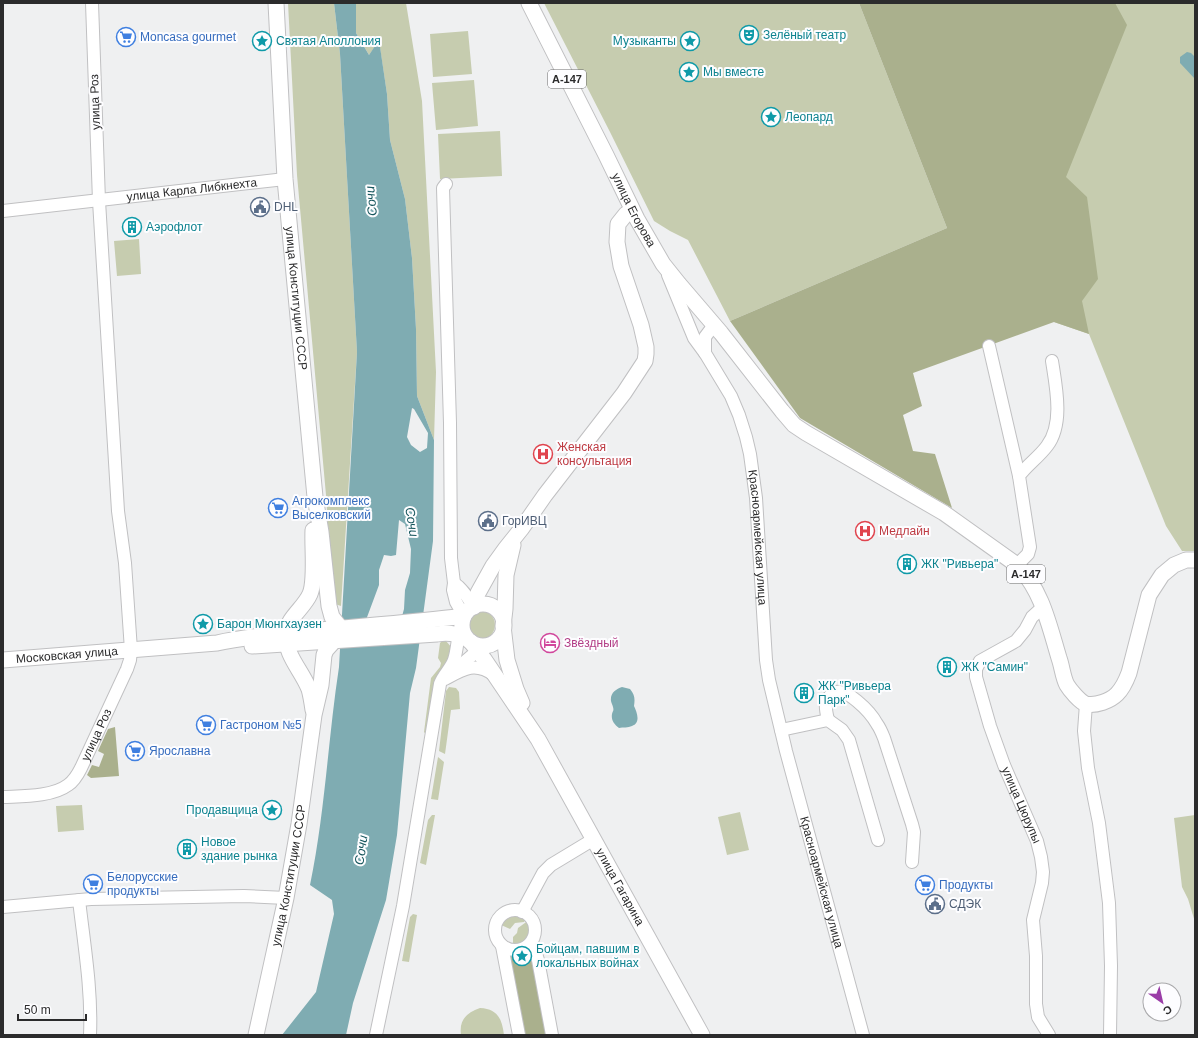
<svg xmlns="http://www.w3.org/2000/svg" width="1198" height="1038" font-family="Arial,sans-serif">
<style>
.green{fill:#c6ccaf}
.forest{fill:#aab08d}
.water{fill:#7facb2;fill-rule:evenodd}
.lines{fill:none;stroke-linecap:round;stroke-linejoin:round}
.minor-casing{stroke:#c0c0c2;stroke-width:14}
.major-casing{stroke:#c0c0c2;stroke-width:17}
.minor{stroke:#fff;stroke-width:12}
.major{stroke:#fff;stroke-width:15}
.labels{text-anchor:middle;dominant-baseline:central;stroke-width:4;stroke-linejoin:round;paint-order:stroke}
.shield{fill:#fdfdff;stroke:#6a6a6b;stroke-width:1}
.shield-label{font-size:11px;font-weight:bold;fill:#2b2b2c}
.culture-label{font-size:12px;fill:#0d838f;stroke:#fdfdff;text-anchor:start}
.shop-label{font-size:12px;fill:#366cbe;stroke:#fdfdff;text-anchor:start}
.street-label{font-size:12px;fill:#2b2b2c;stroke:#fdfdff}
.service-label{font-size:12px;fill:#4e5e75;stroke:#fdfdff;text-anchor:start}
.health-label{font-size:12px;fill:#be3a42;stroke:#fdfdff;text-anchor:start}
.hotel-label{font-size:12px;fill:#b23c85;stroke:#fdfdff;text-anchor:start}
.water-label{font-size:13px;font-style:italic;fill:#17565d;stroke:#fdfdff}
</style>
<rect width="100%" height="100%" fill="#eff0f1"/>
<path class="green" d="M288,3H334L340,54L357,352L341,606L335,604L333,600L326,495L297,175Z
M356,3H406L422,101L436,372L434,440L417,396L416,329L412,258L405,199L390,140L387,94L379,41L369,55L356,33Z
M544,3H859L947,228L730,321L688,240L670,231L654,221L610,132Z
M1072,3H1195V551H1182L1166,526L1089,334L1054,322Z
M468,31L472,74L433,77L430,34Z
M474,80L478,126L436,130L432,83Z
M500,131L502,176L440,179L438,134Z
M139,239L141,274L117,276L114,241Z
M467 625a14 14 0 1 1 28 0a14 14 0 1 1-28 0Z
M443,640L446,641L452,648L428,737L424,732L431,678L440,667L441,663L438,658L440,643Z
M449,687L456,688L459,692L460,709L451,710L445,754L439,751L446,691Z
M438,757L444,762L438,800L431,799Z
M82,805L84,830L58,832L56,806Z
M740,812L749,850L727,855L718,817Z
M432,815H435L426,865L420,863L428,820Z
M1195,815V922L1188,899L1182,887L1174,818Z
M517,913L522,915L527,918L524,922L515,923L510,929L499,924C503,917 508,914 517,913Z
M413,914L417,915L409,962L402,961L410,917Z
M529,920C537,933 527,948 513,947V937L517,933L518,928Z
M480,1008C498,1009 502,1019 504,1035H461C459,1020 466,1013 480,1008Z"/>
<path class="forest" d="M859,3H1115L1127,25L1066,177L1087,197L1098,279L1082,301L1089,334L1054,322L913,373L922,406L903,415L913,451L935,454L952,508L800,418L730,321L947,228Z
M115,727L119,776L91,778L87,775L92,765L99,767L104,754L98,751L108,729Z
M532,942L552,1035H519L507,949C517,952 524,950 532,942Z"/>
<path class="water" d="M334,3H356V33L369,55L379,40L387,94L390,140L405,199L412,258L416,329L417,396L434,440L433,541L416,668L410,693L397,835L386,900L353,1003L346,1035H282L316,992L334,914L332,900L310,885C325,813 328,739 339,667L357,352L340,54ZM412,408L414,409L428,433L427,448L420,452L411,445L407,437ZM399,520L405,524L411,549L410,573L405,590L404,609L401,620L363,628L379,585V570L384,555L391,556L396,555Z
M1187,52L1191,53L1195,57V79L1180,63V57Z
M622,687L630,689C635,695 635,699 634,706C637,712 641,723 632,726C628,728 623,727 619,728C614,724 611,720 612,714C613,710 614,711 613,707C612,703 612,705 611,701C610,693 616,689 622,687Z"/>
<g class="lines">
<defs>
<g id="minor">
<path d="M446,184L443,188L450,423L451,558L454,583L453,590L456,602L464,616"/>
<path id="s1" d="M3,211L285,179"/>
<path id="s2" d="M668,275L694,338L705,353L731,396L739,415L746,437L750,454L756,498L766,660L769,680L786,751L863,1035"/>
<path d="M989,346L1019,476"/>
<path d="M705,353V337L714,325"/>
<path d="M1017,565L1028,554L1030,547L1019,476C1027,465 1039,457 1047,446C1064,424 1056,387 1052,361"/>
<path d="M454,583C463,589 468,598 474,607"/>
<path id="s3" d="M1043,607L1032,617L1025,630L1016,641L980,661L976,669V677L990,726L1004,765L1037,841L1041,857L1043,872L1042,883L1033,920L1036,956V1004L1038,1017L1049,1035"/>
<path d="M455,670L483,646"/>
<path d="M445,679C463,669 475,661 494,675"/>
<path d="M1086,704L1084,731L1088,768L1099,823L1109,903L1111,966L1110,1035"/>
<path d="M828,720C826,711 823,701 832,694C845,684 871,713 877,724C880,728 882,733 884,738L912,824L914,832L912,862"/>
<path d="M781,730L828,720L842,730L849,740L878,840"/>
<path id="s4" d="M3,797C22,796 52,797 68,785C74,781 78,774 81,768L127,669L130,660L131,650L125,563L118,511L99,201L92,3"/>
<path d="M79,900C84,944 92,990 90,1035"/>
<path d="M3,907L91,899L244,896L286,898"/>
<circle cx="515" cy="930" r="20"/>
<path d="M522,912L543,873L551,865L594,839"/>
<path d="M532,942L538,960L552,1035"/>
<path d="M502,946L519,1035"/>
<path d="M376,1035L403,906L440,684C443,675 451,669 454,660C458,648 457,635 462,623"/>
</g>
<g id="major">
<path id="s5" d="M276,3L285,179L315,497L321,532L329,606L332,617L340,627"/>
<path id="s6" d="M529,3L606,155L637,219L663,264L679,284L721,333L782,411L794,425L806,433L944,513L1017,565C1042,590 1049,625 1059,658C1062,666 1063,678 1067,685C1070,690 1080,702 1086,704C1096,706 1110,701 1117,694C1123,688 1126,681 1129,673L1149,595L1162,575L1174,565L1186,560H1195"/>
<path d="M313,530C312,547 316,580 310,594C304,608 288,617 286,633C285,656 301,669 309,689C311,696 312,703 313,710"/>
<path d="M513,545L506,575L505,609L503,626L507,660L516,689L522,703"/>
<circle cx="483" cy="625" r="21"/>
<path d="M474,607L478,593L493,566L506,548L522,528L545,495L624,393L645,361L646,354V347L641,325L621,266L617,242L618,224L626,214L632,210"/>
<path id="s7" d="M471,642L484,659L538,739L702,1035"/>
<path d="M252,646L437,634C448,632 456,633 466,638"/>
<path id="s8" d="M3,660L217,643C238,638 259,636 281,634C342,627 403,624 464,616"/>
<path id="s9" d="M256,1035L286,898L299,824L314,715L321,685L324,655L326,650L335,640"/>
</g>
</defs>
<use href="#minor" class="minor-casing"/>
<use href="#major" class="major-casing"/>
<use href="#minor" class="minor"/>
<use href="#major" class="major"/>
</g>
<defs>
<symbol id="theatre-ring" viewBox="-11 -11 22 22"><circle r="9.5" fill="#fdfdff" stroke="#0f9aa8" stroke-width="1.5"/><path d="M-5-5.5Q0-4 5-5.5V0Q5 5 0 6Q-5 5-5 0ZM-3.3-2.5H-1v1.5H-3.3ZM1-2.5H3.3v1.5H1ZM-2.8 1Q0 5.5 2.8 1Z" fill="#0f9aa8"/></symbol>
<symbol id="supermarket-ring" viewBox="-11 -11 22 22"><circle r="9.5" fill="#fdfdff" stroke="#3f7fe0" stroke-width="1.5"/><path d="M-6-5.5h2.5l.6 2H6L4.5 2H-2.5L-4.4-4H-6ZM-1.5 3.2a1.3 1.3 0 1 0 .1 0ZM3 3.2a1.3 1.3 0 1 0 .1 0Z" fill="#3f7fe0"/></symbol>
<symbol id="sight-ring" viewBox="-11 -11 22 22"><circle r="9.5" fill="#fdfdff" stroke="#0f9aa8" stroke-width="1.5"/><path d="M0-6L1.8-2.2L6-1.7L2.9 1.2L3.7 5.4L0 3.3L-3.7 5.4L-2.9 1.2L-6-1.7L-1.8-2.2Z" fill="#0f9aa8"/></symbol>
<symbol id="civic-ring" viewBox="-11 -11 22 22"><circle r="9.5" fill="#fdfdff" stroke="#5c6f8a" stroke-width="1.5"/><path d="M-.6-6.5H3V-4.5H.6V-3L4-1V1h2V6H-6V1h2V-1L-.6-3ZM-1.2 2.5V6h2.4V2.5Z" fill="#5c6f8a"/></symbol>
<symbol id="building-ring" viewBox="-11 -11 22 22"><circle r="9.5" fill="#fdfdff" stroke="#0f9aa8" stroke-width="1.5"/><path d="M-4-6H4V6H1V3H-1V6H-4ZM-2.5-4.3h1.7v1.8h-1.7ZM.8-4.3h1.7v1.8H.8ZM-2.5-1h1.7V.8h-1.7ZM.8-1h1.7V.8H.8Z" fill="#0f9aa8"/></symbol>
<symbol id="hospital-ring" viewBox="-11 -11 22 22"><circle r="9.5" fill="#fdfdff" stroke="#e0444e" stroke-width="1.5"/><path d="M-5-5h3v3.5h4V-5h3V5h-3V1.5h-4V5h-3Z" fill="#e0444e"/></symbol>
<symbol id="hotel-ring" viewBox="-11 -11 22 22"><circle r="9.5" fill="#fdfdff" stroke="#d1479c" stroke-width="1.5"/><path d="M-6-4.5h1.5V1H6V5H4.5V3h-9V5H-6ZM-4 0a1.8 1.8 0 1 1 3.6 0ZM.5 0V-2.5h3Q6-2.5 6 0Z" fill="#d1479c"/></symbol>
</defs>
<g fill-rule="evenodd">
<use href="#theatre-ring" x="738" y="24" width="22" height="22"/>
<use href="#supermarket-ring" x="115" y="26" width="22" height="22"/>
<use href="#sight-ring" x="251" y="30" width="22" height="22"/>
<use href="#sight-ring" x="679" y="30" width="22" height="22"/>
<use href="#sight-ring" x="678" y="61" width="22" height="22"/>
<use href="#sight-ring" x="760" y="106" width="22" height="22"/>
<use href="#civic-ring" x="249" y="196" width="22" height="22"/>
<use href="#building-ring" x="121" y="216" width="22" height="22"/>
<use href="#hospital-ring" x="532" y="443" width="22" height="22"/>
<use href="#supermarket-ring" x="267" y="497" width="22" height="22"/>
<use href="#civic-ring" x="477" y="510" width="22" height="22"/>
<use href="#hospital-ring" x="854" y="520" width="22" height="22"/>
<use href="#building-ring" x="896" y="553" width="22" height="22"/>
<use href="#sight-ring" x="192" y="613" width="22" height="22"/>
<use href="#hotel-ring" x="539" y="632" width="22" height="22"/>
<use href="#building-ring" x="936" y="656" width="22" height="22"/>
<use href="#building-ring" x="793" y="682" width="22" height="22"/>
<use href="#supermarket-ring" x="195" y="714" width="22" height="22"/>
<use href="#supermarket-ring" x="124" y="740" width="22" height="22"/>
<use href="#sight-ring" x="261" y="799" width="22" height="22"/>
<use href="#building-ring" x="176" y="838" width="22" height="22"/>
<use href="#supermarket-ring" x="82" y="873" width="22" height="22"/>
<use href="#supermarket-ring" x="914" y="874" width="22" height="22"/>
<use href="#civic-ring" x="924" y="893" width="22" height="22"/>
<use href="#sight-ring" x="511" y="945" width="22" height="22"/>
</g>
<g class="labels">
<g class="shield">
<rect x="548" y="70" width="38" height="18" rx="3"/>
<rect x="1007" y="565" width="38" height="18" rx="3"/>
</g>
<g class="shield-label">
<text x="567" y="79">А-147</text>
<text x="1026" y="574">А-147</text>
</g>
<g class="culture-label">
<text x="763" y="35">Зелёный театр</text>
<text x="276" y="41">Святая Аполлония</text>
<text x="676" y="41" text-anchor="end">Музыканты</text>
<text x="703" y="72">Мы вместе</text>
<text x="785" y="117">Леопард</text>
<text x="146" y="227">Аэрофлот</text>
<text x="921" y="564">ЖК "Ривьера"</text>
<text x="217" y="624">Барон Мюнгхаузен</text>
<text x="961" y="667">ЖК "Самин"</text>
<text x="818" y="686">ЖК "Ривьера<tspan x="818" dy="14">Парк"</tspan></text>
<text x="258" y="810" text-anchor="end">Продавщица</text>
<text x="201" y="842">Новое<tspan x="201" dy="14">здание рынка</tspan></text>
<text x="536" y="949">Бойцам, павшим в<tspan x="536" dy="14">локальных войнах</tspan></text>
</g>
<g class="shop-label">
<text x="140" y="37">Moncasa gourmet</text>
<text x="292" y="501">Агрокомплекс<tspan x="292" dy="14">Выселковский</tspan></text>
<text x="220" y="725">Гастроном №5</text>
<text x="149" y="751">Ярославна</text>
<text x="107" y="877">Белорусские<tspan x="107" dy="14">продукты</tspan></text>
<text x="939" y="885">Продукты</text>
</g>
<g class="street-label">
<text transform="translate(95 102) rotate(-92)">улица Роз</text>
<text stroke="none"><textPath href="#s1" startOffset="190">улица Карла Либкнехта</textPath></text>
<text stroke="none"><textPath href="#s6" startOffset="232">улица Егорова</textPath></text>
<text stroke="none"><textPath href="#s5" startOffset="296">улица Конституции СССР</textPath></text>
<text stroke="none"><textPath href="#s2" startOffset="282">Красноармейская улица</textPath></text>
<text stroke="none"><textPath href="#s8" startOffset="64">Московская улица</textPath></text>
<text stroke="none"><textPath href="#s4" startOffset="125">улица Роз</textPath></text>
<text stroke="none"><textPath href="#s3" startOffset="238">улица Цюрупы</textPath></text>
<text stroke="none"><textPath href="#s9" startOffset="163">улица Конституции СССР</textPath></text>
<text stroke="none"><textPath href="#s2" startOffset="634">Красноармейская улица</textPath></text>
<text stroke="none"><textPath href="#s7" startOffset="287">улица Гагарина</textPath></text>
</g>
<g class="service-label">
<text x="274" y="207">DHL</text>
<text x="502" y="521">ГорИВЦ</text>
<text x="949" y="904">СДЭК</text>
</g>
<g class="health-label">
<text x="557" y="447">Женская<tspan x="557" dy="14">консультация</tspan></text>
<text x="879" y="531">Медлайн</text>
</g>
<g class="hotel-label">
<text x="564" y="643">Звёздный</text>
</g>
<g class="water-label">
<text transform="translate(371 201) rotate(-96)">Сочи</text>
<text transform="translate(412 522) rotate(81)">Сочи</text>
<text transform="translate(361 850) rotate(-82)">Сочи</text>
</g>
</g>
<rect width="1198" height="1038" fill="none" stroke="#2b2b2c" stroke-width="8"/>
<g transform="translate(1162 1002) rotate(146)"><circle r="19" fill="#fdfdff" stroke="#a9a9ab"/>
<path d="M0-3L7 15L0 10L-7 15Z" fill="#9a3da7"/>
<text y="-6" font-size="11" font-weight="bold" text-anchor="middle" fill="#2b2b2c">С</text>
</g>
<path d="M18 1014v6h68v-6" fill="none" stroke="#2b2b2c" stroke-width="2"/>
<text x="24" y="1014" font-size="12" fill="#2b2b2c" stroke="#fdfdff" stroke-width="3" paint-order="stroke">50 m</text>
</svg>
